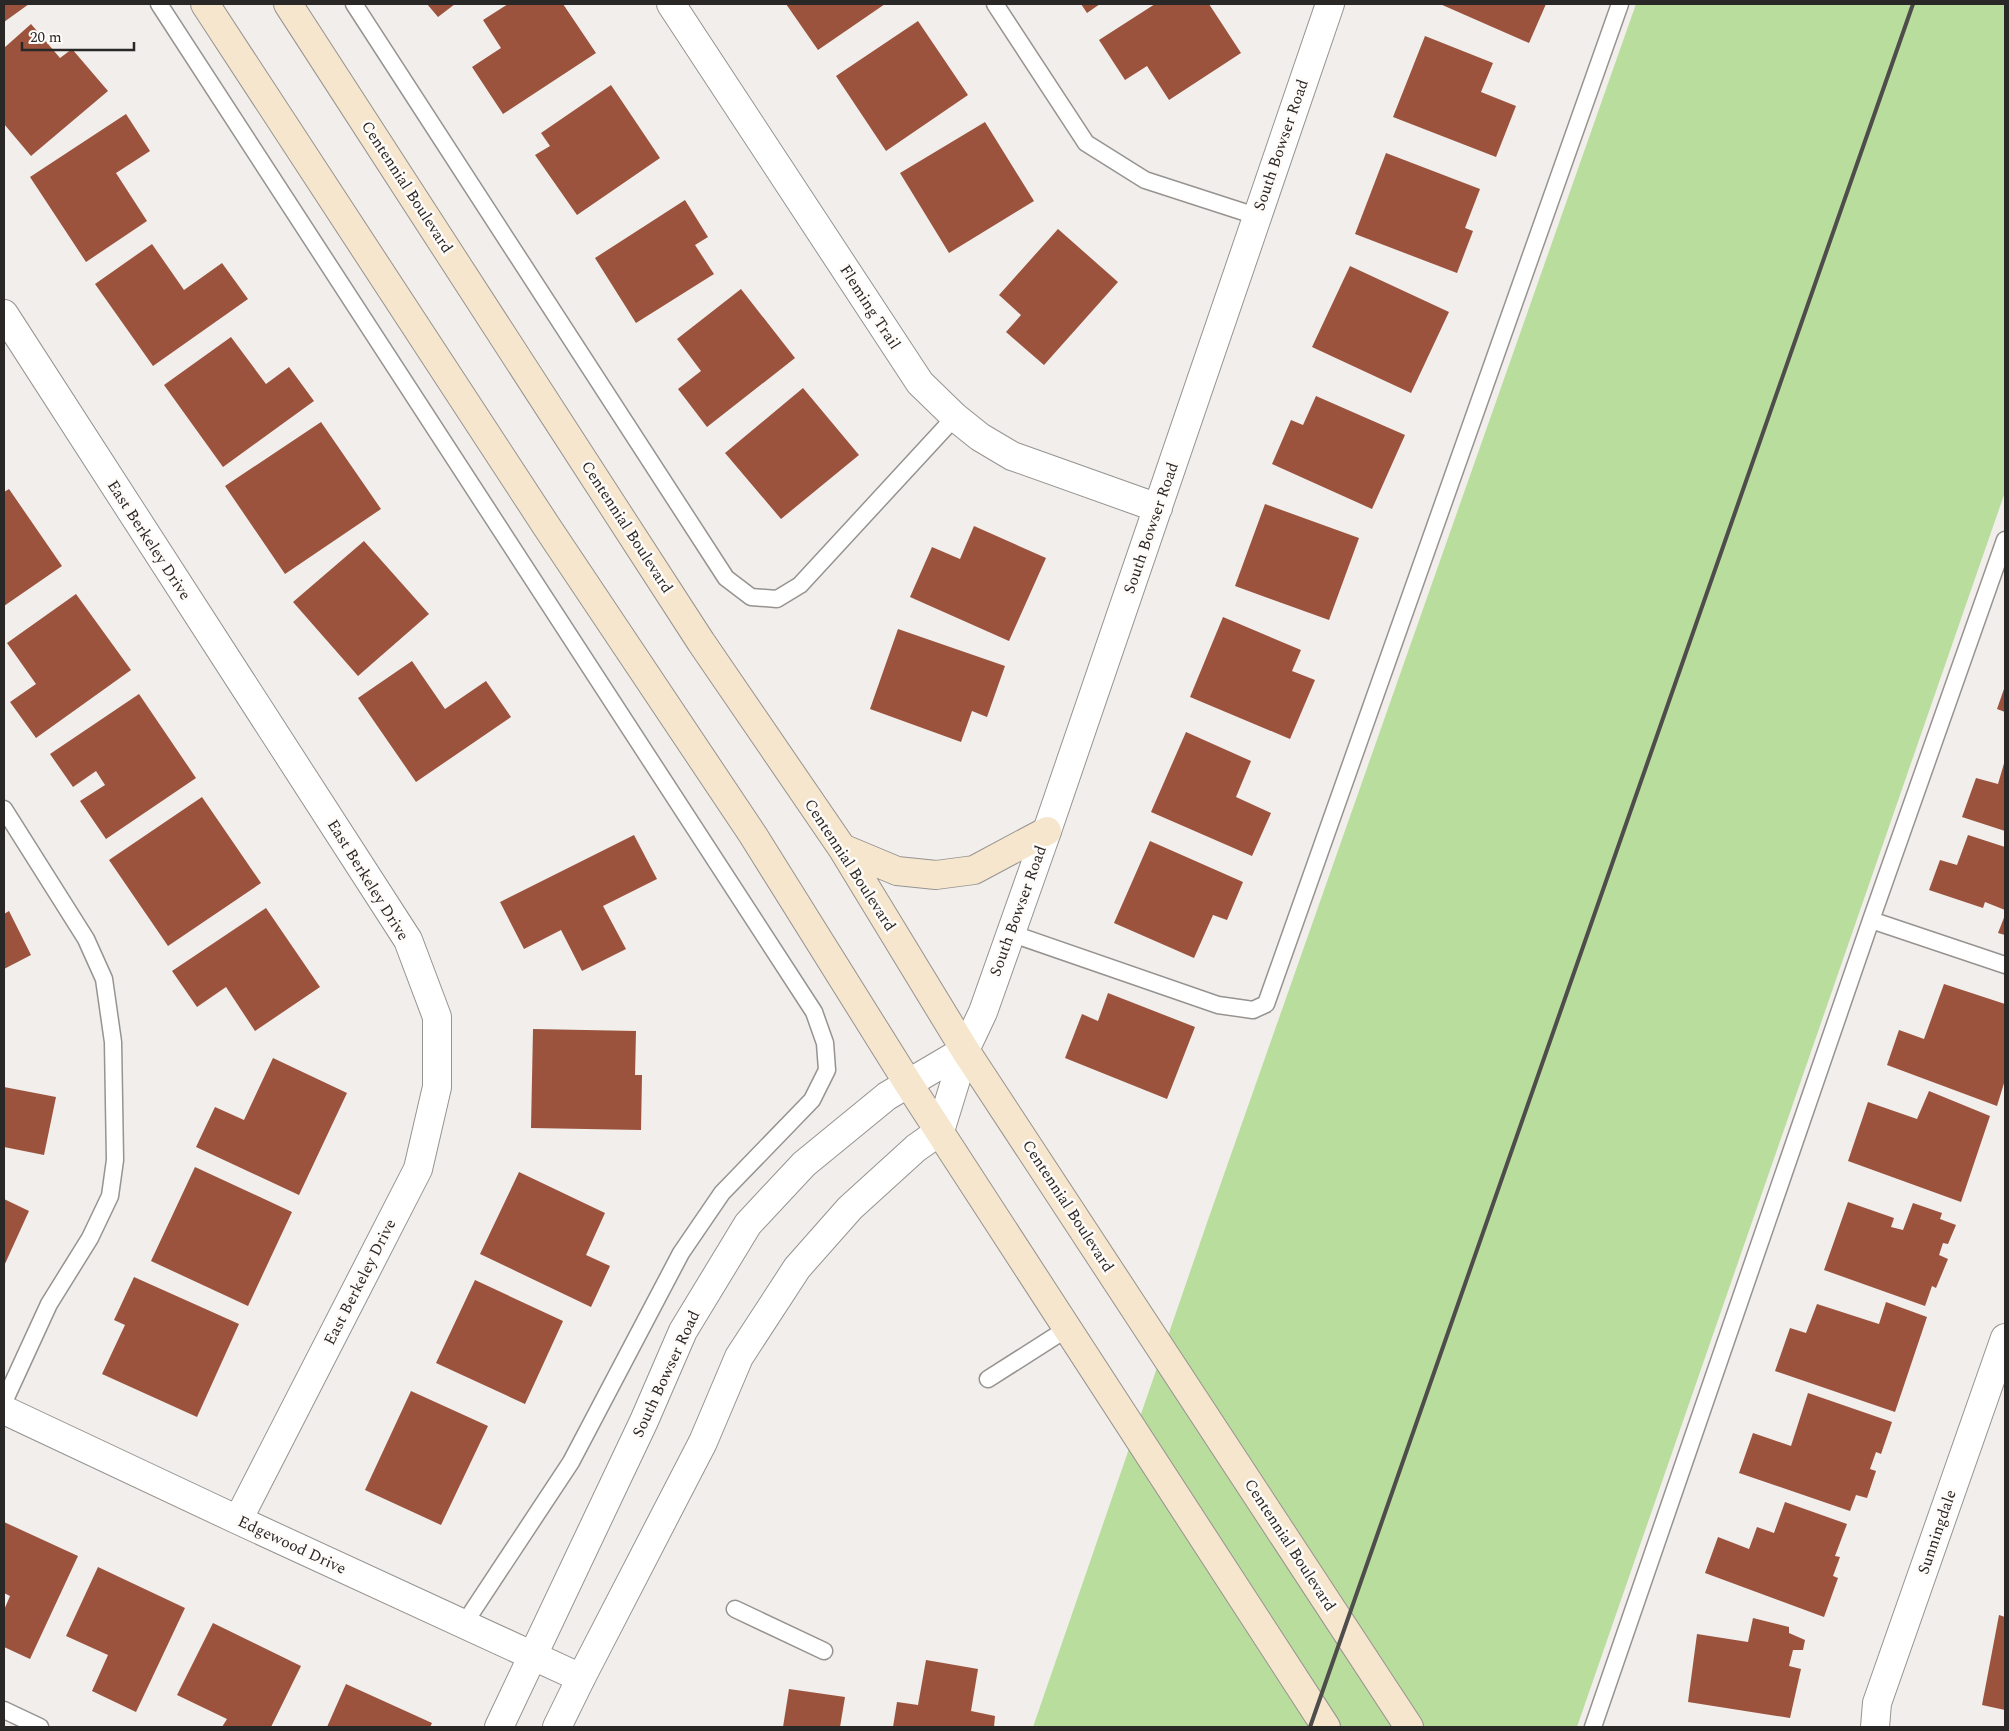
<svg xmlns="http://www.w3.org/2000/svg" width="2009" height="1731" font-family="Spectral,serif">
<style>
.green{fill:#b9dd9d}
.building{fill:#9b533e}
.lines{fill:none;stroke-linecap:round;stroke-linejoin:round}
.service-casing{stroke:#969390;stroke-width:19}
.minor-casing{stroke:#969390;stroke-width:30}
.tertiary-casing{stroke:#969390;stroke-width:30}
.secondary-casing{stroke:#969390;stroke-width:30}
.service{stroke:#fff;stroke-width:16}
.minor{stroke:#fff;stroke-width:28}
.tertiary{stroke:#fff;stroke-width:28}
.secondary{stroke:#f6e6ce;stroke-width:28}
.rail{stroke:#4e4d4b;stroke-width:4}
.labels{text-anchor:middle;dominant-baseline:central;stroke-width:5;stroke-linejoin:round;paint-order:stroke}
.street-label{font-size:16px;fill:#292826;stroke:#fefbf8}
</style>
<rect width="100%" height="100%" fill="#f1eeeb"/>
<path class="green" d="M1636,4H2005V492L1577,1727H1033L1209,1217Z"/>
<path class="building" d="M4,4H29L4,22Z
M427,4H455L438,17Z
M508,4H563L596,53L503,114L472,67L501,48L483,20Z
M786,4H885L818,50Z
M1081,4H1100L1087,13Z
M1155,4H1209L1241,53L1169,100L1147,66L1125,80L1099,40Z
M1440,4H1546L1529,43Z
M918,21L968,95L886,151L836,76Z
M31,24L60,58L72,49L108,91L31,156L4,124V48Z
M1425,36L1493,63L1481,92L1516,106L1496,157L1393,117Z
M611,85L660,158L577,215L535,155L550,146L541,133Z
M126,114L150,151L116,173L147,221L86,262L30,177Z
M985,122L1034,201L949,253L900,173Z
M1386,153L1480,189L1465,228L1473,231L1457,273L1355,234Z
M685,200L708,237L695,245L714,274L636,323L595,258Z
M1058,229L1118,282L1044,365L1006,332L1021,315L999,295Z
M152,244L184,290L222,263L248,299L153,366L95,284Z
M1350,266L1449,312L1411,393L1312,347Z
M741,289L795,358L707,427L678,389L701,371L677,339Z
M231,337L266,384L289,367L314,401L223,467L164,385Z
M803,388L859,455L781,519L725,453Z
M1316,396L1405,435L1372,509L1272,464L1291,420L1303,425Z
M321,422L381,509L285,574L225,486Z
M9,489L62,566L4,606V492Z
M1265,504L1359,538L1329,620L1235,586Z
M974,526L1046,558L1009,641L910,597L932,547L960,559Z
M364,541L429,614L358,676L293,602Z
M76,594L131,670L36,738L10,702L36,684L7,643Z
M1223,617L1301,650L1292,671L1315,680L1290,739L1190,697Z
M898,629L1005,666L987,717L972,711L961,742L870,709Z
M412,661L445,709L486,681L511,717L416,782L358,698Z
M2005,686V712L1997,709Z
M139,694L196,778L106,839L80,801L105,785L96,771L73,787L50,754Z
M1186,732L1251,761L1236,797L1271,813L1252,856L1151,812Z
M2005,760V831L1962,817L1976,778L1998,784Z
M202,797L261,883L168,946L109,860Z
M634,835L657,879L603,906L626,949L582,971L561,930L524,949L500,902Z
M1968,835L2005,847V910L1985,902L1983,908L1929,890L1940,860L1957,865Z
M1150,841L1243,882L1227,920L1213,915L1194,958L1114,923Z
M266,908L320,987L255,1031L226,987L197,1007L172,971Z
M9,911L31,955L4,969V914Z
M2005,915V935L1998,933Z
M1944,984L2005,1004V1080L1997,1106L1887,1065L1899,1030L1924,1039Z
M1108,993L1195,1027L1167,1099L1065,1058L1082,1014L1098,1021Z
M533,1029L636,1031L635,1075H642L641,1130L531,1128Z
M273,1058L347,1093L299,1195L196,1147L215,1107L244,1120Z
M4,1087L56,1097L44,1155L4,1147Z
M1929,1091L1990,1116L1961,1202L1848,1161L1868,1102L1917,1119Z
M195,1167L292,1212L248,1306L151,1261Z
M519,1172L605,1213L586,1255L610,1266L591,1307L480,1254Z
M4,1199L29,1211L4,1266Z
M1848,1202L1894,1218L1891,1227L1903,1230L1913,1203L1942,1213L1940,1219L1956,1225L1948,1244L1943,1243L1939,1255L1948,1259L1936,1288L1932,1286L1925,1306L1824,1270Z
M134,1277L239,1324L197,1417L102,1374L125,1325L114,1320Z
M475,1280L563,1321L525,1404L436,1363Z
M1886,1302L1927,1317L1895,1412L1775,1371L1790,1328L1806,1333L1817,1304L1879,1324Z
M411,1391L488,1426L441,1525L365,1490Z
M1808,1393L1892,1422L1881,1454L1876,1452L1870,1469L1876,1471L1867,1498L1856,1495L1850,1511L1739,1473L1753,1433L1791,1446Z
M1785,1502L1847,1524L1835,1556L1840,1557L1833,1576L1838,1578L1824,1617L1705,1573L1718,1537L1749,1549L1757,1527L1774,1533Z
M4,1522L78,1556L30,1659L4,1647V1610L10,1596L4,1593Z
M98,1567L185,1608L136,1712L92,1691L108,1655L66,1636Z
M1999,1615L2005,1617V1710L1982,1705Z
M1753,1618L1789,1627V1633L1805,1640L1803,1650H1793L1789,1666L1801,1669L1790,1718L1688,1702L1697,1634L1748,1642Z
M213,1623L301,1666L271,1727H222L227,1719L177,1695Z
M926,1660L978,1669L971,1711L995,1716L994,1727H893L897,1702L918,1705Z
M346,1684L432,1723L430,1727H327Z
M789,1689L845,1697L840,1727H783Z"/>
<g class="lines">
<defs>
<path id="service" d="M159,4L814,1012L825,1043L827,1070L812,1100L722,1193L681,1253L571,1462L464,1624
M354,4L726,578L751,597L777,599L800,585L955,417
M995,4L1086,143L1145,180L1256,216
M4,809L86,939L104,979L113,1042L115,1160L110,1196L90,1238L49,1304L4,1402
M1871,920L2005,965
M1010,933L1218,1005L1253,1010L1266,1004L1620,4
M988,1379L1068,1328
M735,1609L824,1651
M4,1710L40,1727
M1593,1727L1871,920L2005,540"/>
<path id="minor" d="M671,4L920,383L955,417L980,437L1012,456L1158,508
M4,314L408,940L437,1017V1087L418,1169L238,1520
M965,1050L983,1012L1047,831L1330,4
M4,1410L238,1520L581,1678
M1875,1727L1877,1703L2005,1338"/>
<path id="tertiary" d="M499,1727L644,1421L683,1331L748,1224L804,1164L887,1096L965,1050
M557,1727L581,1678L703,1442L739,1357L797,1268L850,1208L916,1148L940,1131L965,1050"/>
<path id="secondary" d="M205,4L547,527L753,835L908,1083L1326,1727
M288,4L701,642L842,848L965,1050L1409,1727
M842,848L897,871L936,875L974,870L1047,831"/>
</defs>
<use href="#service" class="service-casing"/>
<use href="#minor" class="minor-casing"/>
<use href="#tertiary" class="tertiary-casing"/>
<use href="#secondary" class="secondary-casing"/>
<use href="#service" class="service"/>
<use href="#minor" class="minor"/>
<use href="#tertiary" class="tertiary"/>
<use href="#secondary" class="secondary"/>
<path class="rail" d="M1310,1727L1913,4"/>
</g>
<g class="labels">
<g class="street-label">
<text transform="translate(1281 145) rotate(-71)">South Bowser Road</text>
<text transform="translate(407 187) rotate(57)">Centennial Boulevard</text>
<text transform="translate(870 307) rotate(57)">Fleming Trail</text>
<text transform="translate(627 527) rotate(57)">Centennial Boulevard</text>
<text transform="translate(1151 528) rotate(-71)">South Bowser Road</text>
<text transform="translate(149 540) rotate(57)">East Berkeley Drive</text>
<text transform="translate(850 865) rotate(57)">Centennial Boulevard</text>
<text transform="translate(368 880) rotate(58)">East Berkeley Drive</text>
<text transform="translate(1018 911) rotate(-70)">South Bowser Road</text>
<text transform="translate(1068 1206) rotate(57)">Centennial Boulevard</text>
<text transform="translate(360 1282) rotate(-63)">East Berkeley Drive</text>
<text transform="translate(666 1374) rotate(-65)">South Bowser Road</text>
<text transform="translate(1937 1532) rotate(-71)">Sunningdale</text>
<text transform="translate(292 1545) rotate(25)">Edgewood Drive</text>
<text transform="translate(1290 1545) rotate(57)">Centennial Boulevard</text>
</g>
</g>
<rect width="2009" height="1731" fill="none" stroke="#292826" stroke-width="10"/>
<path d="M22 42v8h112v-8" fill="none" stroke="#292826" stroke-width="2.5"/>
<text x="30" y="42" font-size="15" fill="#292826" stroke="#fefbf8" stroke-width="4" paint-order="stroke">20 m</text>
</svg>
